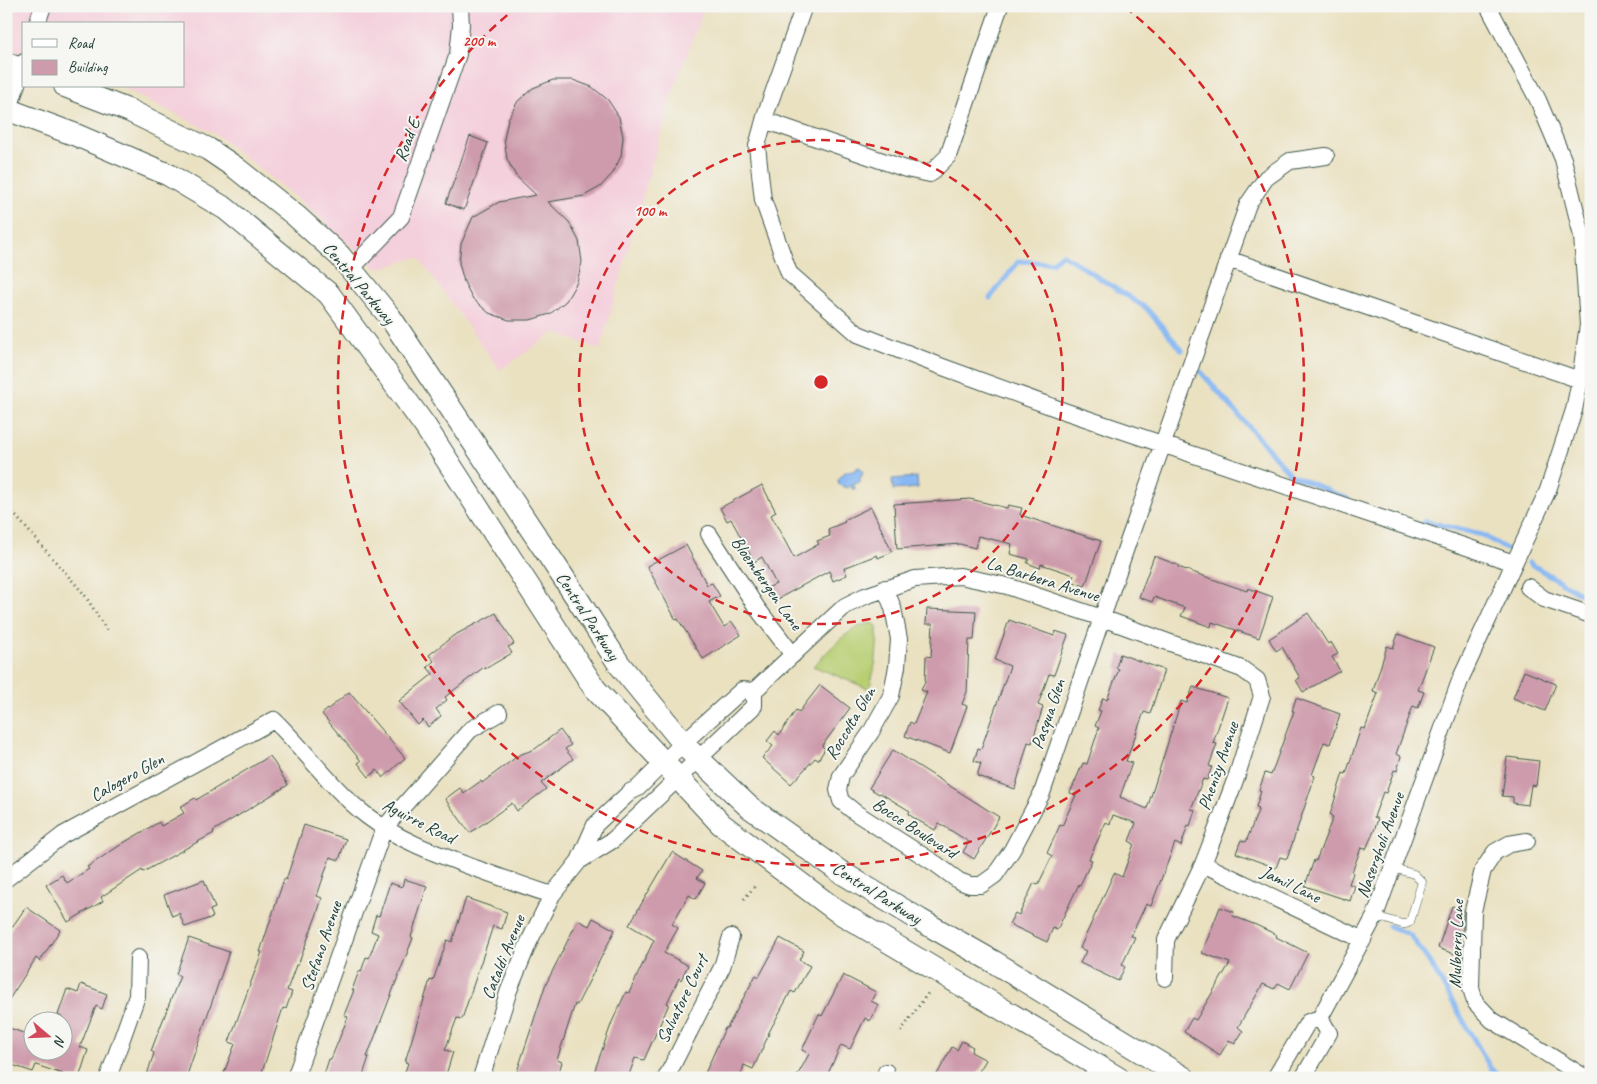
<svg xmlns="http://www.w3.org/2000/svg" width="1597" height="1084" font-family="Caveat,sans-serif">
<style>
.built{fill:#f4cfdc}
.green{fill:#b7ce72;stroke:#6b8653}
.water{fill:#87b8f3;stroke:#537a94}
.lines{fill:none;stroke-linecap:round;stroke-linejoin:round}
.stream{stroke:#87b8f3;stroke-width:5}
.building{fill:#ce9bac}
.lane-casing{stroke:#3d5649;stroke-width:9}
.street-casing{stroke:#3d5649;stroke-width:18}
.secondary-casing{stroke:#3d5649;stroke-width:24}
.path{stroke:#3d5649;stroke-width:3;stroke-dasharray:1 4;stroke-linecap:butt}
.lane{stroke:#fff;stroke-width:8}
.street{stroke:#fff;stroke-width:16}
.secondary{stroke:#fff;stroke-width:22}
.ring{fill:none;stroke:#d62828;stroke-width:2.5;stroke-dasharray:9 6}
.labels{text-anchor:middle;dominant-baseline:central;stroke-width:4;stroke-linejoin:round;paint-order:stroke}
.street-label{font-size:18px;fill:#1f3d34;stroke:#f6f6f2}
.centre{fill:#d62828;stroke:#f6f6f2;stroke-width:2.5}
.ring-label{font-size:15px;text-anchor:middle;font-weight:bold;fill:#d62828;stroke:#f6f6f2;stroke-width:4;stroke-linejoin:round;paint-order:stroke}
</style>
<rect width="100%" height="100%" fill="#f6f6f2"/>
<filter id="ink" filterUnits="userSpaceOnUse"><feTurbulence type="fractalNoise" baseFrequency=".02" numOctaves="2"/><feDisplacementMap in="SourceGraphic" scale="10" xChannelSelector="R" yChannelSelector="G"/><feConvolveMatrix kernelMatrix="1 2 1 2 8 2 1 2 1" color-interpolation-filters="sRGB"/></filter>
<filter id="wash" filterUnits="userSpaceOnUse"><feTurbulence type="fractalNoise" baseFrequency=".0096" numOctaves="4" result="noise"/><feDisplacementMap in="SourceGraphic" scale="20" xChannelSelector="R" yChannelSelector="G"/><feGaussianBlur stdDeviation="1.12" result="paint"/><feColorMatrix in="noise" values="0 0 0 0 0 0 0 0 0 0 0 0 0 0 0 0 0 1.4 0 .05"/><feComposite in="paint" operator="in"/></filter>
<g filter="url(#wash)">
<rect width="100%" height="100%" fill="#eae1c1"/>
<path class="built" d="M6,6H705L671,97L600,350L555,332L500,370L418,257L377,269L302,202L214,133L119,86H184V24H24V55L6,49Z"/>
<path class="green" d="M873,623L877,626C878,650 876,666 869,689L813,666C830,650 849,625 873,623Z"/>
<path class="water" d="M858,467L861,468L863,473L860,479V482L854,484L855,489H852L851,485L848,488L839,485L838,480L845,472L853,471Z
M917,477L918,488L893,490L892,479Z"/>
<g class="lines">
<path class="stream" d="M990,298L1019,261L1052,263L1062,254L1146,308L1182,350
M1201,372L1291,475L1348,499
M1418,528L1425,521L1482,535L1506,549
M1529,563L1591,600
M1389,926L1410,935L1432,966L1491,1069L1504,1078"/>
</g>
<g id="blocks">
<path class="building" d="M553,80H573L592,87L608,100L619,117L623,137L621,156L613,173L600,187L584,196L548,202L569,222L579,241L582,262L577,282L566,301L550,314L530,320H509L489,313L473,299L464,282L459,263L461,244L473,217L499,202L536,195L516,176L507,159L504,139L508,119L518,101L533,88Z
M470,136L488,143L464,210L446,203Z
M762,485L776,512L771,515L794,558L819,544L817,541L830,536L828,529L845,522L844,520L871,507L892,552L878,558L877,555L844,568L847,575L833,581L829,571L774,601L767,588L776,584L762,557L754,562L731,519L727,521L720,508Z
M970,499L1007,508L1008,505L1022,508L1020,515L1101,541L1085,586L1071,581L1074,575L1041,564L1040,568L1027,563L1029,559L1010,554L1012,544L978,536L975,548L960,544L897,549L894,504Z
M686,545L707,585L712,583L720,596L709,602L724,627L732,622L741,635L703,659L678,619L676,620L647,566Z
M1154,556L1178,565V567L1215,580L1247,591L1248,588L1273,597L1259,638L1212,622L1211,627L1181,616L1185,608L1154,597L1152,602L1139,597Z
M927,609L976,611L974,640H969L967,692L962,704L967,706L950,753L905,736L910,722L914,724L927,692L921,690L925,682L926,656L931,657L933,624H926Z
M496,613L514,644L508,647L512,653L485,669L484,667L445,697L447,700L436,709L441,716L428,727L423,720L418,725L399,701L433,674L427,667L434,661L429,655L453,636Z
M1308,613L1328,644L1331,642L1338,654L1332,657L1340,671L1303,692L1296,680L1300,678L1282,647L1276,651L1269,639Z
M1009,620L1054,636L1055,631L1068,635L1054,675L1049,674L1038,705L1043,707L1032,743L1028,742L1015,789L977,776L981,763L974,761L978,748L981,749L1010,666L995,660Z
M1398,634L1434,647L1418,690L1424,692L1418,708L1413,706L1396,754L1401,756L1397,771L1394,770L1386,793L1383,792L1374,817L1378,819L1374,831L1366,849L1361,848L1352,872L1353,873L1349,884L1355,886L1350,901L1305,886L1314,860L1316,861L1333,817L1330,815L1343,773L1346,774L1361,728L1365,729L1378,693L1373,691L1387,646L1393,648Z
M1120,654L1164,670L1150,714L1144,712L1126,761L1132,763L1120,797L1147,809L1181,701L1187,703L1193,687L1228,698L1213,743L1217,744L1209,766L1212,767L1207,780L1203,779L1191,809L1195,810L1190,826L1188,825L1181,846L1175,843L1151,906L1146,904L1131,936L1135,937L1122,965L1125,967L1118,981L1080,963L1086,951L1080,948L1114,873L1122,877L1134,844L1129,841L1136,823L1113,815L1110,824L1106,822L1089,859L1092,860L1080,885L1079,884L1057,930L1053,928L1047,942L1009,924L1015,913L1019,915L1034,883L1038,885L1052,856L1047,853L1060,825L1062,826L1076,795L1070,793L1083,763L1087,764L1099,728L1095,726L1101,711L1098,710L1103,698L1107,700L1119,669L1116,668Z
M1524,671L1556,684L1545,711L1513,698Z
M820,685L850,708L822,746L825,749L818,760L815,758L791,784L762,758L773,746L767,741L775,731L779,735L796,710L799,712Z
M349,692L405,758L383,778L377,770L369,777L358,763L361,761L322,714Z
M1296,698L1340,714L1330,744L1324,742L1312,775L1315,776L1287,859L1280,857L1276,868L1236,853L1241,840L1246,842L1259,808L1256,807L1261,791L1259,790L1265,773L1271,775L1294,711H1292Z
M560,730L571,745L565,749L573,759L541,783L546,789L517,811L512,803L470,833L445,799L460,788L464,793L481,781L482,783L519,755L535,749Z
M893,750L999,817L974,859L963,852L969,842L939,823L935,830L919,821L908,814L910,811L880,793L879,794L869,788Z
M270,756L288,785L213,831L214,833L143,872L142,870L101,897L103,901L68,922L46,885L62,875L67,883L89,869L87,867L125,842L159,822L161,826L184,813L180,807L195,798L196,800Z
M1507,757L1539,761L1536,786L1531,785L1528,805L1513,803V797L1502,796Z
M304,825L346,839L339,860L330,857L317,896L322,898L318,911L298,965H296L287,990L292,992L286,1009L283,1008L260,1078H222L235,1044L229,1042L262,952H260L284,879L286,880Z
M672,852L702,871L697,878L705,883L696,899L689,895L672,924L678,928L664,953L688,965L681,980L679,978L667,1003L669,1004L644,1060L635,1058L628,1078H592L612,1022L626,992L629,993L654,940L629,925Z
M404,879L427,886L411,937L413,938L367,1057H369L362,1078H323L329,1059H331L348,1017L344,1015L354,990H352L359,971L361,972L366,957L369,958L378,934L371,931L376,915L379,916L390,883L402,887Z
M204,880L215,908L210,910L213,917L185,927L179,913L172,916L164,895Z
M466,898L507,912L502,929L493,926L462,1019L457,1018L445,1050L453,1052L445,1078H403L408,1063L405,1062L430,980L433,981L447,940L452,942Z
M1452,906L1463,910V927L1454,954L1438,948Z
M26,907L60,930L40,961L36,958L6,1004V936Z
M1220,907L1234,912L1233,916L1256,925L1277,935L1276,937L1308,953L1290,989L1278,983L1274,989L1263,984L1238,1027L1243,1031L1235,1044L1229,1040L1220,1055L1184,1032L1192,1018L1196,1020L1230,963L1202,953Z
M593,918L615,930L577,1005L575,1004L557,1060L562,1062L557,1078H515L545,986L578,920L589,926Z
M189,938L229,952L186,1078H146L154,1053L151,1051L180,976L176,974Z
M780,938L804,951L799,960L810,966L795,993L791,991L768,1034H769L753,1069L744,1065L740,1078H703L725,1028H727L756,975L759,977Z
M843,975L876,992L871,1001L879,1005L870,1021L865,1018L850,1049L841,1045L826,1078H796L809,1054L802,1050L819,1014L822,1016Z
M81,984L107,994L102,1009L96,1006L80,1047L88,1050L79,1078H62L63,1074L36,1065L33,1072L6,1063V1036L9,1028L32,1036V1052H62V1017L58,1015L67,989L78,993Z
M962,1041L973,1047L971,1052L986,1060L975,1078H935L952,1047L957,1050Z"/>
</g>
</g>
<g filter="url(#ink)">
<use href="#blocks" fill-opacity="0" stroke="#3d5649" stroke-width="1"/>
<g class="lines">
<defs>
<path id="lane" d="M1375,916L1402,924H1406L1410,922L1422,882L1414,874L1393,868"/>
<path id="street" d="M804,6L766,113L757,146L763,200L789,273L858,334L940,366L1064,411L1514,563
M37,24L43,6
M9,109L24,62
M764,120L906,169L930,174L948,156L1000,6
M1228,259L1580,380
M351,269L401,217L458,54L461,25L460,6
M709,534L757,608L793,655
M1528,587L1544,599L1591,615
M885,588L893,608L899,639L897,667L891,696L871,732L841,776L838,790L841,801L856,813L936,864L959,881L970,885H981L995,875L1012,850L1042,793L1128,542L1248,204L1266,178L1290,161L1326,156
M1527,841L1509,844L1495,852L1483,870L1473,911L1471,988L1475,1002L1492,1020L1586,1078
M579,861L613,840L754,706V691
M1203,864L1363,940
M6,879L63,835L274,720C306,751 332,789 367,816C397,839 434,853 469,866C497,876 524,886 552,895
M108,1078L137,996L138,958
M295,1078L384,828L470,730L499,713
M481,1078L509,990L529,942L552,895L579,861L595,825L630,792L638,788L683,743L742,690L754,691L845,606L865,596L915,579L960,576L1007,586L1102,618L1242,669L1257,680L1262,696L1237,775L1219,823L1203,864L1166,940L1165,978
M666,1078L722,967L731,937
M885,1078L886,1072
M1275,1078L1308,1022L1320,1018L1375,916L1461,678L1548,490L1574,410L1580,380L1588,325L1582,236L1563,159L1538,100L1488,6
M1303,1078L1329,1033L1320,1018"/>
<path id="secondary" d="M6,64L24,70
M65,86L130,111L208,149L236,168L296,216L340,256L390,317L575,595L619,664L689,750L748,806L839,871L920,920L994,962L1184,1078
M6,109L76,135L169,175L226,209L329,294L425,426L595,689L721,824L837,911L1118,1078"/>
</defs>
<use href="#lane" class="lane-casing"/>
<use href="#street" class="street-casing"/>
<use href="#secondary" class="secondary-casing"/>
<path class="path" d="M6,505L84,594L108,632
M744,899L755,886
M901,1031L928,993"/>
<use href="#lane" class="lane"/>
<use href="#street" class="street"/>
<use href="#secondary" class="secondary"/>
</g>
</g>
<g class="ring">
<circle cx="821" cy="382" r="242"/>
<path d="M1125 7A483 483 0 1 1 517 7"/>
</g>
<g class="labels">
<g class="street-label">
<text transform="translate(407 140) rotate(-70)">Road E</text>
<text transform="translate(359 283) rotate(50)">Central Parkway</text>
<text transform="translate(1043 579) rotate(17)">La Barbera Avenue</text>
<text transform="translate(767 583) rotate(55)">Bloembergen Lane</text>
<text transform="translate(588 616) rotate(57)">Central Parkway</text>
<text transform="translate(1048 714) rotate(-71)">Pasqua Glen</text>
<text transform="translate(850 723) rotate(-59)">Roccolta Glen</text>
<text transform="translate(1218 766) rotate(-71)">Phenizy Avenue</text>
<text transform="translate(127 777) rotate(-29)">Calogero Glen</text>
<text transform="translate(419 821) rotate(27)">Aguirre Road</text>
<text transform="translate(915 828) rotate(33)">Bocce Boulevard</text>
<text transform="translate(1380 845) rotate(-70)">Nasergholi Avenue</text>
<text transform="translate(1291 884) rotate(26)">Jamil Lane</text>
<text transform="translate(877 893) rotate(32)">Central Parkway</text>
<text transform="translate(1456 944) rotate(-88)">Mulberry Lane</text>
<text transform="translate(321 946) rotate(-71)">Stefano Avenue</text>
<text transform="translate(503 957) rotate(-68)">Cataldi Avenue</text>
<text transform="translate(682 999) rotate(-64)">Salvatore Court</text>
</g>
</g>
<circle cx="821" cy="382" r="8" class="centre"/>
<g class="ring-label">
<text x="479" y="46">200 m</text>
<text x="650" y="216">100 m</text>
</g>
<rect width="1597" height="1084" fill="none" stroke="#f6f6f2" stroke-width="25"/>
<rect x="22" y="22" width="162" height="65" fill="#f6f6f2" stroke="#a0aca6"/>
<rect x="32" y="39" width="25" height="8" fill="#ffffff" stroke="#a0aca6"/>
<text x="68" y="48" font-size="15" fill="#1f3d34">Road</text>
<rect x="32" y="60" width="25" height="15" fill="#ce9bac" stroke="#a0aca6"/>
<text x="68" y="72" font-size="15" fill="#1f3d34">Building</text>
<g transform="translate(48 1036) rotate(109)"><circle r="24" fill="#f6f6f2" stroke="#a0aca6"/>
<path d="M0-4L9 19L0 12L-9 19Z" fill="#d1495b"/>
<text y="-8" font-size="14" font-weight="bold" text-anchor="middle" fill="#1f3d34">N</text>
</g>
</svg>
